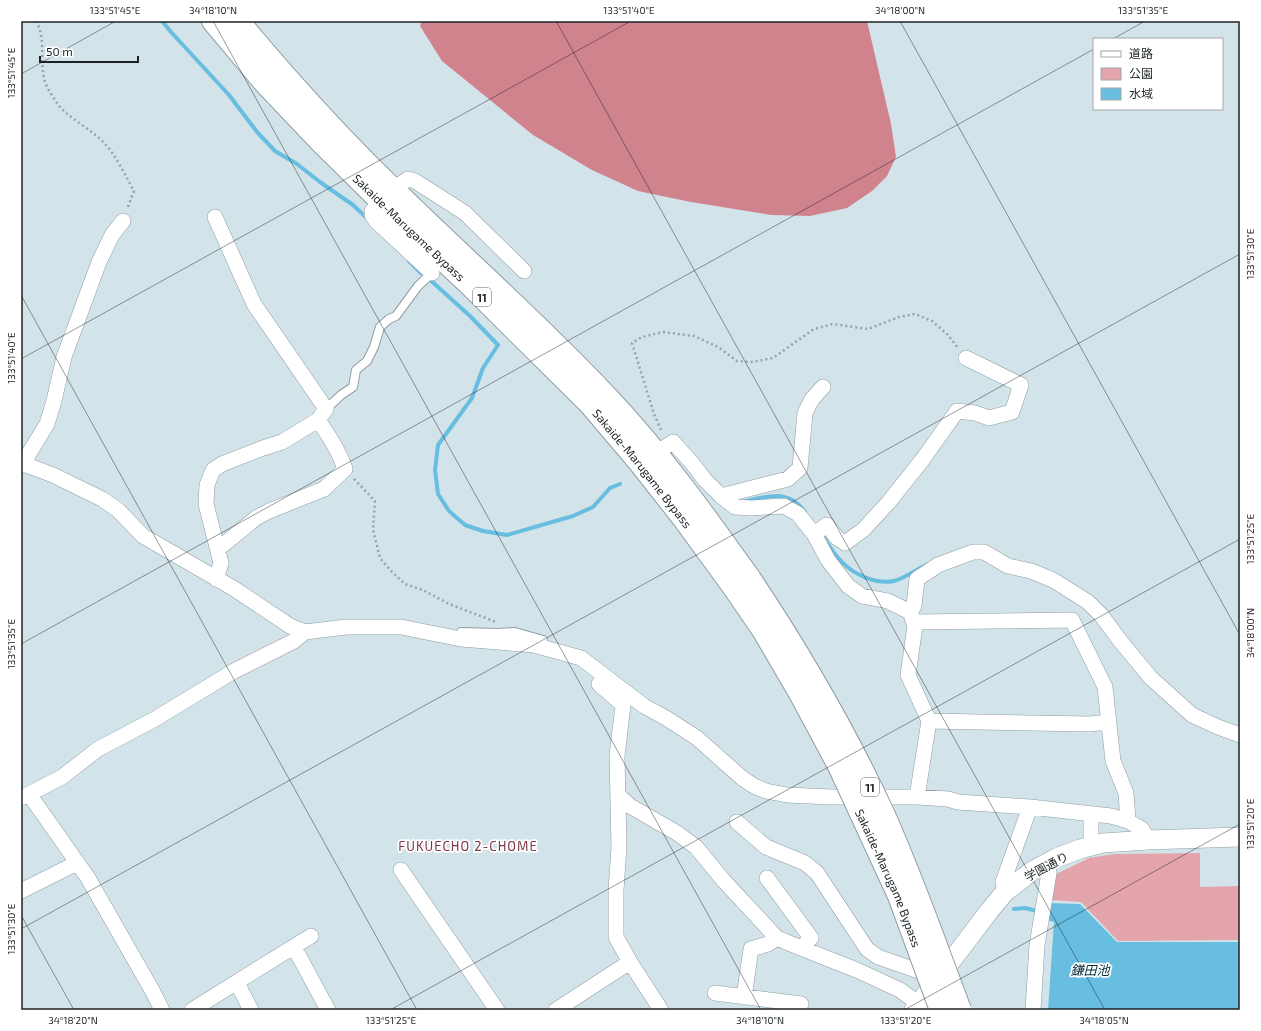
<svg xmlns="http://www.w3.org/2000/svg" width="1261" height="1031" font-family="'Exo 2','Noto Sans JP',sans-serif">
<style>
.green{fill:#e4a4ab}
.forest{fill:#d0828d}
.water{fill:#67bee0}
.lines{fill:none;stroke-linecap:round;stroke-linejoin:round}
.stream{stroke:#67bee0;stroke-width:4}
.service-casing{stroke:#8f9da4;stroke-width:10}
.minor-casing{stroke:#8f9da4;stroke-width:16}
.tertiary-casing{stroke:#8f9da4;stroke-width:20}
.trunk-casing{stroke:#8f9da4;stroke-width:24}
.path{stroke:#96a3a8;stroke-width:2.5;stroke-dasharray:2 3;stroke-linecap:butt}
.service{stroke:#fff;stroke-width:8}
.minor{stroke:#fff;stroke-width:15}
.tertiary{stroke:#fff;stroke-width:19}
.trunk{stroke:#fff;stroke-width:22}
.trunk-bridge-casing{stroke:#8f9da4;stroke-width:24;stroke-linecap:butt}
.trunk-bridge{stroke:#fff;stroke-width:22}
.ticks{fill:none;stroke:#1c2224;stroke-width:1;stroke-opacity:0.45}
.labels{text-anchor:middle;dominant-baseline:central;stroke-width:3.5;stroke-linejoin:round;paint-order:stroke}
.shield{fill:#fff;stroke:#606466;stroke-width:1}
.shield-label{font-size:11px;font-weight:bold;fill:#1c2224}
.street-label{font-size:12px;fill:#1c2224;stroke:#fff}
.neighbourhood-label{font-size:13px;letter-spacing:1px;fill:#7e3743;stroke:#fff}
.water-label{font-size:13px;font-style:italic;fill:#042e3c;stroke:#fff}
.neatline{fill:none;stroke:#1c2224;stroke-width:1.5}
.ticks-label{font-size:10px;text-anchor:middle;fill:#1c2224}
</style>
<rect width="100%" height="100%" fill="#d3e3ea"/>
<path class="green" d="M1200,853V887L1240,886V940L1118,941L1081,902L1049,900L1054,875L1089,858L1114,854Z"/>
<path class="forest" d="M422,21H867L891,124L896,157L887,176L872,191L847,208L810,216L771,215L691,202L638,191L592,170L533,135L442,61L420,26Z"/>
<path class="water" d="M1049,903L1080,904L1117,942H1240V1010H1048L1054,922L1046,920Z"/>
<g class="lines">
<path class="stream" d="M162,21L171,32L229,95L257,132L275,151L297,164L320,182L353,205L368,219
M409,261L421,273
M427,277L470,316L498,345L483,368L472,398L438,445L435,470L438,494L449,511L465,525L483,531L507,535L573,516L593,507L610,488L620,484
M746,501C769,496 789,489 805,512
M824,538C829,546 834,554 841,561C853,574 876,585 894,581C903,579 919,568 928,564
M1014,909L1025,908L1041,912"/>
<defs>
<path id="service" d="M326,409L341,395L353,387L356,370L367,361L374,347L380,327L389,319L396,316L418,286L432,273
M461,632L498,633L515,632L543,640"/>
<path id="minor" d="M215,217L254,304L326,409L318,420L282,442L263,448L222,464L213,470L207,485L206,504L221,563L216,579
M432,273L376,221L372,215V211L393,189L408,179L415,181L465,213L524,271
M657,454L665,447L673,442L692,463L705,480L721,496L735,507L751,508L784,506L798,514L814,534
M21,463L53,475L102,499L118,510L143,536L233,588L290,626L305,632L346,627H401L461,639L534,645L581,658L644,706L666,718L697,738L742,778L754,786L766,791L787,795L832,797H917L948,799L958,802L1030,807L1111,816L1128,821L1142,829L1148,840
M25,465L28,455L47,424L54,401L64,357L99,262L112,235L123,221
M721,496L788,479L800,468L805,413L812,399L823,387
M218,549L256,518L269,511L324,489L345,469C339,451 329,436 318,420
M910,612L914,606L917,579L938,565L973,552H984L1008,566L1031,571L1053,580L1088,602L1101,615L1121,642L1151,678L1192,715L1218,727L1240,735
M914,622L1072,620L1105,687L1113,761L1126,793L1128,821
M599,684L623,705L617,756L619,847L616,890V937L630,962L661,1010
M929,721L1089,724L1109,722
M29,794L88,878L153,992L162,1010
M618,795L630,806L677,833L696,847L724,881L777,938L801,948L859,971L900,990L919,1004
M917,797L929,721L908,675L915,626L910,612L888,601L862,596L848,586L828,560L814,534L827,525L837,538L845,543L863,530L888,503L923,459L957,411L975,413L989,418L1012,412L1021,385L966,358
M21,798L62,777L98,749L155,719L234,671L294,641L305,632
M1091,814V845
M737,822L766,847L805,863L817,873L867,949L878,957L933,976
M401,870L497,1010
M767,878L811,938L801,948
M21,891L77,863
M1005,892L1003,882L1030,807
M294,947L328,1010
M237,983L251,1010
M715,993L801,1004
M744,997L751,949L768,944L777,938
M192,1010L311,936
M556,1010L630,962
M1033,1010L1037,945L1049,873L1047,863"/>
<path id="tertiary" d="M914,1010L990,910L1005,892L1032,871L1056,858L1080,849L1103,843L1148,840L1240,837"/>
<g id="trunk">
<path id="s1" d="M213,21L265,83L321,142L388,208L468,283L590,404L640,463L684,519L735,589"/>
<path d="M238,21C289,82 343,142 401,197C470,264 541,327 606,396C660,453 705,516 750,579"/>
</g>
</defs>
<use href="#service" class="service-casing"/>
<use href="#minor" class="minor-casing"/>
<use href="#tertiary" class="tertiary-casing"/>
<use href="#trunk" class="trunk-casing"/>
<path class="path" d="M36,21C46,38 40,60 44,78C45,85 51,94 55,100C65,117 89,127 103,142C115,153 126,177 134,191L127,209
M661,430L654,414L632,343L642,337L663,332L694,336L718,347L737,361L753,362L773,358L814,329L833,324L868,329L899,317L915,314L932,321L948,335L958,348
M354,479L375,501L373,530L380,558L392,572L405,584L423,590L449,604L496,622"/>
<use href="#service" class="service"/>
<use href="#minor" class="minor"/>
<use href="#tertiary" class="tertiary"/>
<use href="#trunk" class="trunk"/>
<defs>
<g id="trunk-bridge">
<path d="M750,579C800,654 845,731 883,813C912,877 935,944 960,1010"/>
<path id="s2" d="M735,589L763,630L801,695L839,766L899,896L941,1010"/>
</g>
</defs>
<use href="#trunk-bridge" class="trunk-bridge-casing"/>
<use href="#trunk-bridge" class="trunk-bridge"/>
</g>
<path class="ticks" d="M213,21L761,1010M556,21L1105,1010M900,21L1240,635M1113,39L1145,21M21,74L116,21M21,295L417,1010M21,359L631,21M21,644L1094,49M21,915L74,1010M21,929L1240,254M390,1010L1240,539M904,1010L1240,824"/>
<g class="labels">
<g class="shield">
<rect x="473" y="288" width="18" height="18" rx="3"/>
<rect x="861" y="778" width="18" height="18" rx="3"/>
</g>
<g class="shield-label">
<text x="482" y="297">11</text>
<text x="870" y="787">11</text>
</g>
<g class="street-label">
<text stroke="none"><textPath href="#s1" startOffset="285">Sakaide-Marugame Bypass</textPath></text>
<text stroke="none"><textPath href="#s1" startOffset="621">Sakaide-Marugame Bypass</textPath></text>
<text transform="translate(1046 866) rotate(-28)">学園通り</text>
<text stroke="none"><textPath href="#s2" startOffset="328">Sakaide-Marugame Bypass</textPath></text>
</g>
<g class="neighbourhood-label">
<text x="468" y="846">FUKUECHO 2-CHOME</text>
</g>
<g class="water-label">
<text x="1090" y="970">鎌田池</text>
</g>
</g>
<rect width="1261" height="1031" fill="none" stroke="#ffffff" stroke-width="44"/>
<rect x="1093" y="38" width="130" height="72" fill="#ffffff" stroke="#a4a7a7"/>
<rect x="1101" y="51" width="20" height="6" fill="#ffffff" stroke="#a4a7a7"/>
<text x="1129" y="58" font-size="12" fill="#1c2224">道路</text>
<rect x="1101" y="68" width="20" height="12" fill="#e4a4ab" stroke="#a4a7a7"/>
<text x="1129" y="78" font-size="12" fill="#1c2224">公園</text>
<rect x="1101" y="88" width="20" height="12" fill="#67bee0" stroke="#a4a7a7"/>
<text x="1129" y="98" font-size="12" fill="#1c2224">水域</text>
<path d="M40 56v6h98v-6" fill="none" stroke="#1c2224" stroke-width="2"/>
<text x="46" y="56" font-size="12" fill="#1c2224" stroke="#ffffff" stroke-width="3" paint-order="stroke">50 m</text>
<rect x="22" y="22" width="1217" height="987" class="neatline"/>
<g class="ticks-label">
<text x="115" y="14">133°51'45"E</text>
<text x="213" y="14">34°18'10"N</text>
<text x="629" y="14">133°51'40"E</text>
<text x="900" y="14">34°18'00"N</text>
<text x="1143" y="14">133°51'35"E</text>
<text transform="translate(11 73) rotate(-90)" y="4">133°51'45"E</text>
<text transform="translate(1250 254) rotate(-90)" y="4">133°51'30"E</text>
<text transform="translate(11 358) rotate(-90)" y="4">133°51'40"E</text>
<text transform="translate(1250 539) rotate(-90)" y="4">133°51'25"E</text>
<text transform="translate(1250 633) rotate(-90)" y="4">34°18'00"N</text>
<text transform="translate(11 644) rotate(-90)" y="4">133°51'35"E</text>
<text transform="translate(1250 824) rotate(-90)" y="4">133°51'20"E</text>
<text transform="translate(11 929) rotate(-90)" y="4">133°51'30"E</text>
<text x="73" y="1024">34°18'20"N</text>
<text x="391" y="1024">133°51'25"E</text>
<text x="760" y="1024">34°18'10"N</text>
<text x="906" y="1024">133°51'20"E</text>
<text x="1104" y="1024">34°18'05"N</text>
</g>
</svg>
